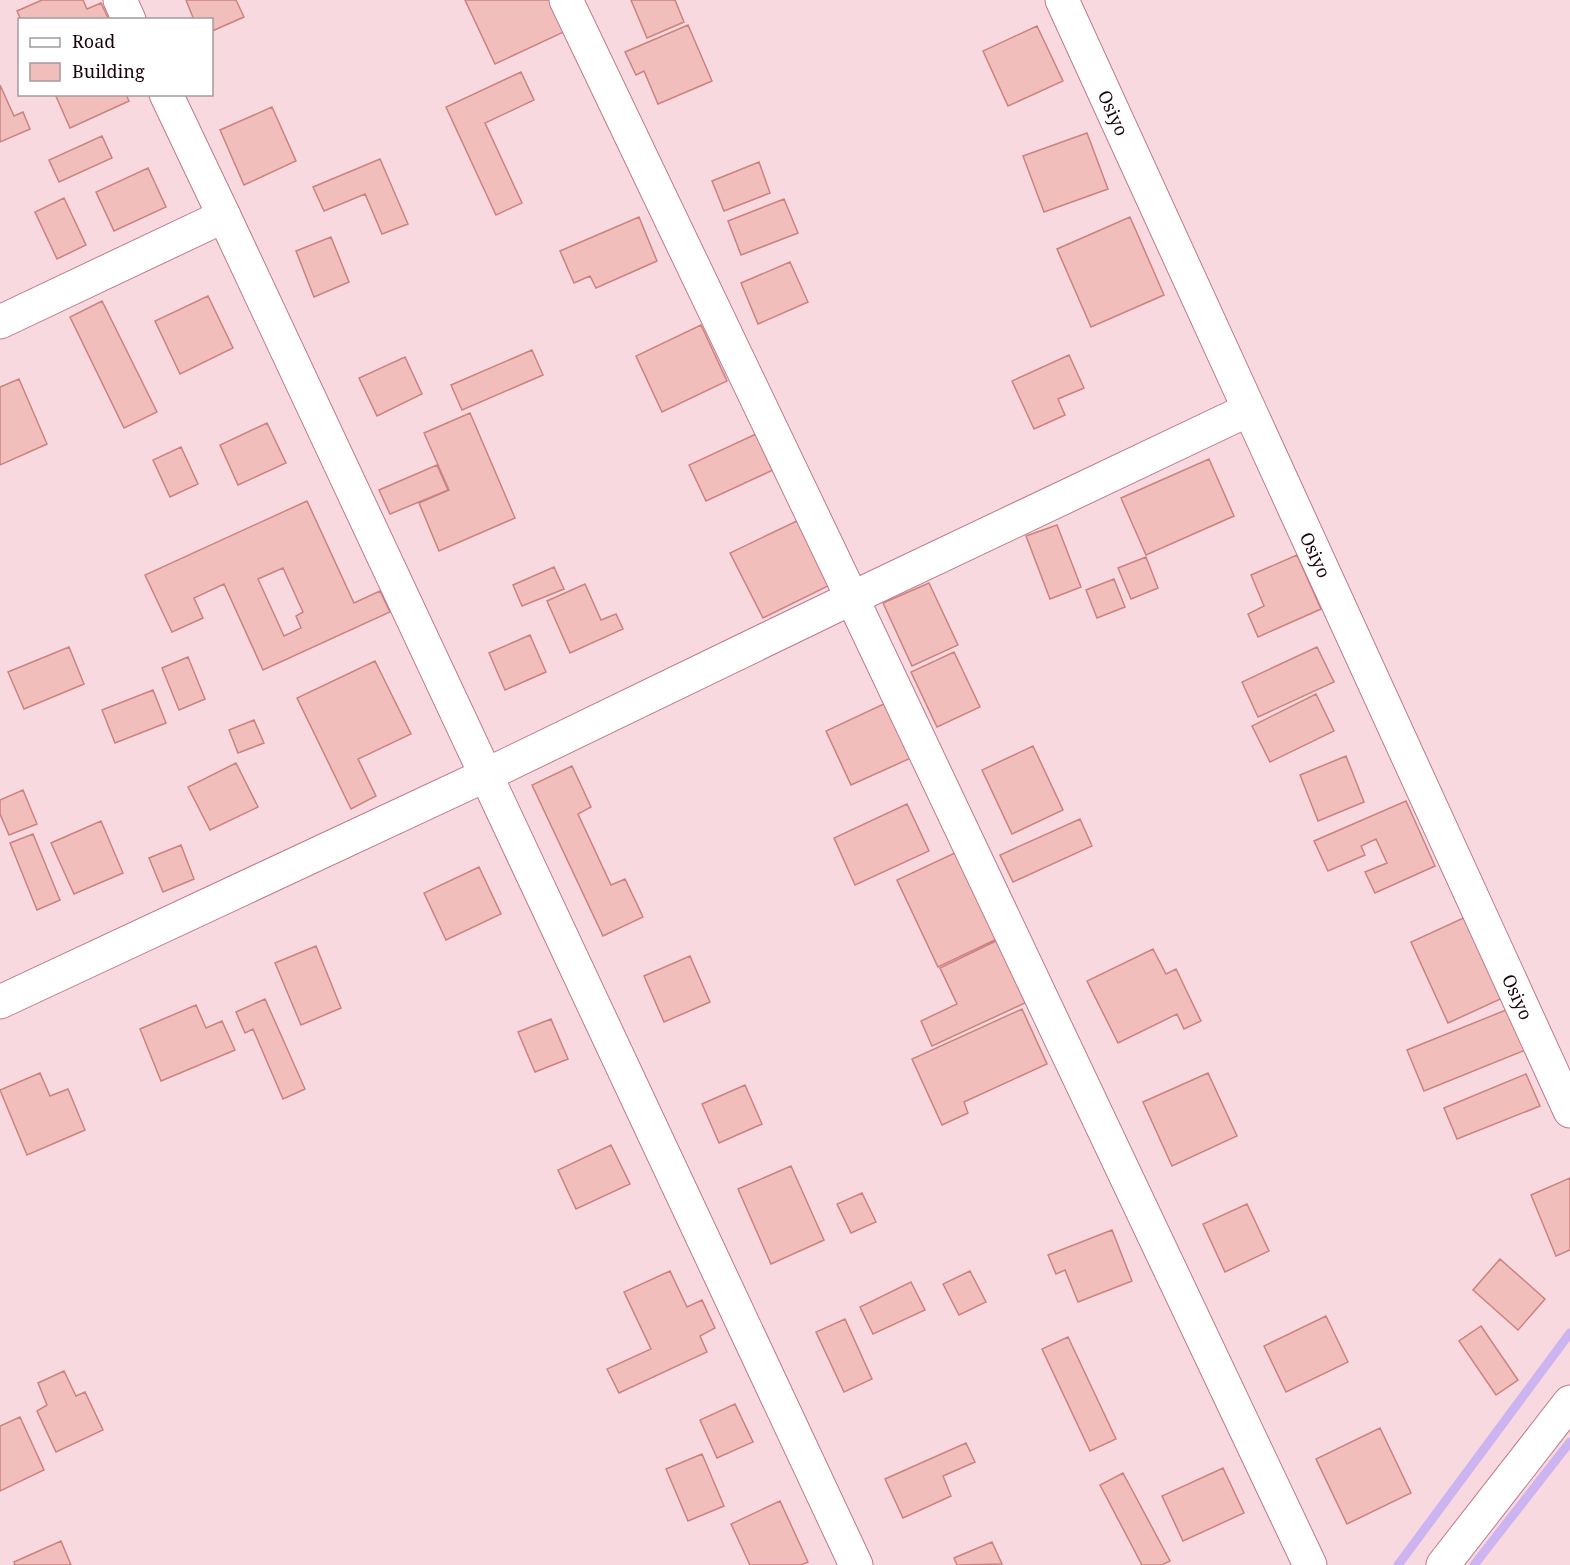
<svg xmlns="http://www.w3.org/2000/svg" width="1570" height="1565" font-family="'Noto Serif',serif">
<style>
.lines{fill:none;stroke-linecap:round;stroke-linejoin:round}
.stream{stroke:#ccb4f1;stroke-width:9}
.building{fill:#f1bebb;stroke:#cc827f;stroke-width:1.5;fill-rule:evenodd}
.minor-casing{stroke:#bf798c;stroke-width:35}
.minor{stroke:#fff;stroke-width:33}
.labels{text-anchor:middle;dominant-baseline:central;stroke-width:4.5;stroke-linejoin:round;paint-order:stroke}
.street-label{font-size:18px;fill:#1c040b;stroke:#fff}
</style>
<rect width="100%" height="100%" fill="#f9d9e0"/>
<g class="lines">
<path class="stream" d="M1398,1565L1570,1333
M1474,1565L1570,1442"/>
</g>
<path class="building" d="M42,0H83L87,9L101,3L109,20H21L17,11Z
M186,0H236L244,17L212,31V20H194Z
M465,0H554L568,30L495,64Z
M631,0H675L684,22L647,38Z
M688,25L712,81L658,104L644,71L636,75L625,52Z
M1037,26L1063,81L1008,106L983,51Z
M521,72L534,100L485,123L522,203L496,215L446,107Z
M0,85L14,116L23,112L30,129L0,142Z
M55,94H126L129,101L70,128Z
M272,107L296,161L244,185L220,130Z
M1087,133L1108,189L1044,212L1023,156Z
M102,136L112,158L59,182L49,160Z
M380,159L408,224L382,234L365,194L324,211L313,187Z
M759,162L770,193L724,211L712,181Z
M148,168L166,207L114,231L96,192Z
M64,198L86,245L57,259L35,212Z
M784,199L798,233L741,255L728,221Z
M639,217L657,261L596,288L590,276L574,283L560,251Z
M1130,217L1164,295L1091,327L1057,249Z
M331,237L349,282L314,297L296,251Z
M790,262L808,302L758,324L741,283Z
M208,296L233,348L180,374L155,321Z
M102,301L157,412L124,428L70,317Z
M701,325L727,381L662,412L636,356Z
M532,350L543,375L462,410L451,385Z
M1069,355L1084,388L1058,399L1065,415L1034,429L1012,381Z
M405,357L422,394L377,416L359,378Z
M19,379L47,444L0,465V387Z
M470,413L515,518L439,551L419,503L449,490L424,433Z
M267,423L286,463L238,485L220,445Z
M756,434L773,470L706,501L689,465Z
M181,447L198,484L170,497L153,460Z
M1209,459L1234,516L1146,555L1121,498Z
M437,465L448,490L390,514L379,490Z
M307,501L354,603L380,591L390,612L263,670L224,584L194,598L203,618L172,632L145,575ZM283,568L303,612L296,616L301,628L284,636L258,579Z
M801,519L832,584L763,618L730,553Z
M1057,525L1081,587L1050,599L1026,536Z
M1297,555L1321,609L1258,637L1248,614L1264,606L1251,575Z
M1146,557L1158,588L1131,599L1118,568Z
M554,567L564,589L522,606L513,585Z
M1114,579L1125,607L1097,618L1086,590Z
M929,583L958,645L912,666L883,603Z
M585,584L601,620L616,614L623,629L570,653L547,601Z
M530,635L546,672L505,690L489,653Z
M69,647L84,684L24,709L8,672Z
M1317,647L1334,682L1258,717L1242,682Z
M954,652L980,707L937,727L911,672Z
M188,657L205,699L179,710L162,668Z
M375,661L411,734L358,759L376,796L351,809L297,698Z
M153,690L166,723L115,743L102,710Z
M1316,694L1334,731L1270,762L1252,726Z
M888,702L913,757L851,785L826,731Z
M254,720L264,743L238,753L229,730Z
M1033,746L1063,810L1012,834L982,770Z
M1346,756L1364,802L1318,821L1300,775Z
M236,763L258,807L210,830L188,787Z
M572,766L591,807L578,814L611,885L625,879L643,917L603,936L532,785Z
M23,790L37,824L9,835L0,814V800Z
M1406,801L1435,866L1375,893L1365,872L1387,863L1376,839L1361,846L1365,855L1328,871L1314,841Z
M907,804L929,851L855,885L834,838Z
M1080,819L1092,846L1013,882L1000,855Z
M101,821L123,873L74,894L51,843Z
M33,834L60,900L37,910L10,843Z
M181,845L194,879L163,892L149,858Z
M959,851L999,938L938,967L897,880Z
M479,867L501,914L446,940L424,893Z
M1470,915L1507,996L1448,1023L1411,942Z
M998,940L1027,1002L932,1046L921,1021L957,1004L940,968Z
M316,946L341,1008L301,1025L275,963Z
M1153,949L1166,974L1176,969L1201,1021L1184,1029L1177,1014L1118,1043L1087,981Z
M690,956L710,1002L664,1022L644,976Z
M265,999L305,1089L283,1099L253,1029L245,1033L236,1012Z
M196,1005L206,1028L222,1021L235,1050L161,1081L140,1029Z
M1511,1008L1528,1049L1424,1091L1407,1050Z
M1022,1009L1047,1064L964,1102L968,1113L942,1125L912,1059Z
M551,1019L568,1059L535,1072L518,1032Z
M40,1073L50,1096L68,1089L85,1130L27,1155L0,1090Z
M1208,1073L1237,1136L1172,1166L1143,1102Z
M1526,1074L1540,1106L1457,1139L1444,1108Z
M745,1085L762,1124L719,1143L702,1104Z
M611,1145L630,1184L576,1209L558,1170Z
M791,1166L824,1240L771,1264L738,1189Z
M1570,1178V1250L1556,1256L1531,1195Z
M862,1193L876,1222L851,1233L837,1204Z
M1247,1204L1269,1251L1225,1272L1203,1224Z
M1112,1230L1132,1281L1078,1302L1065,1270L1056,1274L1048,1255Z
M1500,1259L1545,1299L1518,1330L1473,1290Z
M670,1271L687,1307L702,1300L715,1328L700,1336L707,1352L619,1393L607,1369L651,1349L624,1292Z
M970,1271L986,1302L959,1315L943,1284Z
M911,1282L925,1310L873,1334L860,1307Z
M1326,1316L1348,1362L1286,1392L1264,1346Z
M845,1319L872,1379L844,1392L816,1332Z
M1481,1326L1518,1380L1496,1395L1459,1341Z
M1068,1337L1116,1439L1090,1451L1042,1349Z
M64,1371L76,1396L85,1392L103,1430L56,1452L37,1411L47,1405L38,1383Z
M735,1404L753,1442L717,1458L700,1420Z
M20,1417L44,1470L0,1491V1426Z
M1380,1428L1411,1493L1347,1524L1316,1459Z
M966,1443L975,1462L943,1476L951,1496L903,1518L885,1479Z
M702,1454L724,1506L688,1521L666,1469Z
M1223,1468L1244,1513L1183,1541L1162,1496Z
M1123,1473L1170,1561L1162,1565H1142L1100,1485Z
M780,1501L808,1562L801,1565H750L731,1524Z
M61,1541L71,1565H15L14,1562Z
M992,1542L1002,1564L957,1565L954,1558Z"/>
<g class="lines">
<defs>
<g id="minor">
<path d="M120,0L129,20"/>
<path d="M566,0L852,598L1310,1565"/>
<path id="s1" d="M1062,0L1570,1111"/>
<path d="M166,94L224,216L856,1565"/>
<path d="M0,322L224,216"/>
<path d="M0,1002L486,775L852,598L1248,410"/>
<path d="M1443,1565L1570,1402"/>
</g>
</defs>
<use href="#minor" class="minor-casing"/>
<use href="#minor" class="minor"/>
</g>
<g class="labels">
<g class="street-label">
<text stroke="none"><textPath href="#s1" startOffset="124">Osiyo</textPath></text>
<text stroke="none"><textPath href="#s1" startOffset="610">Osiyo</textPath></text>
<text stroke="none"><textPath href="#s1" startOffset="1096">Osiyo</textPath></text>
</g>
</g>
<rect x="18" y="18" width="195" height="78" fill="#ffffff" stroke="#a49b9d" stroke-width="1.5"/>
<rect x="30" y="38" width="30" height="9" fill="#ffffff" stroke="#a49b9d" stroke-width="1.5"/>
<text x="72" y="48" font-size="18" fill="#1c040b">Road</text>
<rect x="30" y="63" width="30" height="18" fill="#f1bebb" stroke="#a49b9d" stroke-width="1.5"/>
<text x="72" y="78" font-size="18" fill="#1c040b">Building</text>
</svg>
